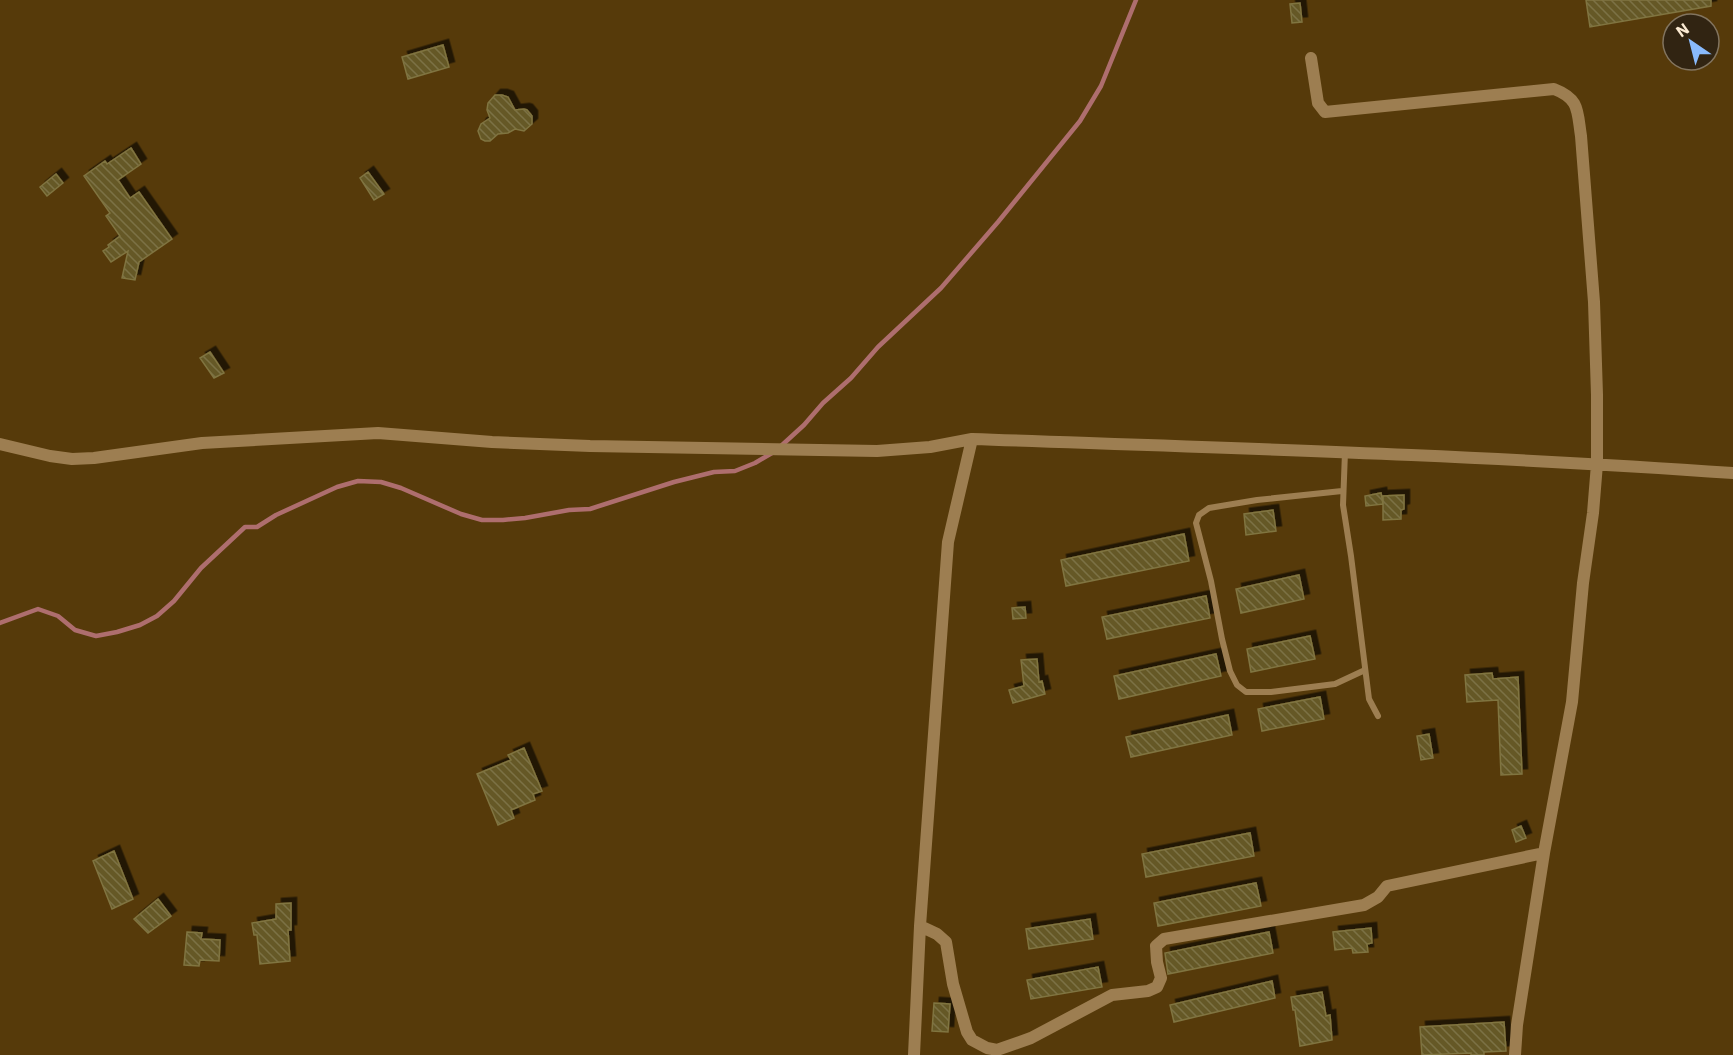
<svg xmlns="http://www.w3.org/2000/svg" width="1733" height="1055" font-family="'IBM Plex Sans',sans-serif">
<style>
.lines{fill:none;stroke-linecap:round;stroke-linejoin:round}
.stream{stroke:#ae6e6e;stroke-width:4.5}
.building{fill:url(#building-back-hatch);stroke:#807441;stroke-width:1.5;filter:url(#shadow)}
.lane{stroke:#9d7e51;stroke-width:6}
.street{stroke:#9d7e51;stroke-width:12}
</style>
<defs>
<pattern id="building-back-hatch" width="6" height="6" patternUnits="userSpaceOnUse" patternTransform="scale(1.5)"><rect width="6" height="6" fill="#655926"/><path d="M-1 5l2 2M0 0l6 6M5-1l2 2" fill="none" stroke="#7c7145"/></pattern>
<filter id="shadow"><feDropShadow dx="5.5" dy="-5.5" stdDeviation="0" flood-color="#0009"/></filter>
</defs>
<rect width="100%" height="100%" fill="#563a0a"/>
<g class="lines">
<path class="stream" d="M781,446L804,425L823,403L851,378L878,347L941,288L998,222L1080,121L1101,86L1136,0
M0,623L38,609L58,616L75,630L96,636L117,632L140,625L157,616L174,601L201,568L245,527H257L276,515L337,487L358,481L381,482L401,488L461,514L482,520H503L525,518L569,510L590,509L674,482L714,472L735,471L755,463L772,453"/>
</g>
<path class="building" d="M1586,0H1711V6L1590,27Z
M1300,3L1302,22L1292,23L1290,4Z
M443,45L449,67L408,79L402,57Z
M495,95H502L508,97L515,110L524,109L527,110L532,116V124L524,131L515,129L508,133L498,134L490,141H485L481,139L478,131L481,124L490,118L487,110L488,103Z
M131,148L141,164L118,180L130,198L139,192L172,239L139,262L135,280L122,278L128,251L111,262L103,251L109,247L108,245L120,236L106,216L110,213L84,176L105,161L107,164Z
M368,172L384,194L374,200L360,178Z
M56,174L63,183L47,196L40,187Z
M210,352L224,373L214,378L200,358Z
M1381,493L1383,504V496L1404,495V509L1401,510V519L1383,520V504L1366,506L1365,496Z
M1273,510L1276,531L1246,535L1244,514Z
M1184,534L1189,561L1066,586L1061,560Z
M1299,575L1304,599L1241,613L1236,589Z
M1206,596L1210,618L1107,639L1102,617Z
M1025,607L1026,618L1013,619L1012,608Z
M1310,636L1315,659L1251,672L1247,649Z
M1216,654L1221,676L1119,699L1114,676Z
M1037,659L1039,682L1042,681L1045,694L1013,703L1009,690L1024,686L1021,660Z
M1492,673L1493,679L1518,677L1522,774L1501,775L1498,700L1467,702L1465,675Z
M1320,697L1324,719L1262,731L1258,709Z
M1228,715L1232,735L1131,757L1126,737Z
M1429,734L1433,758L1421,760L1417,736Z
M524,748L542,791L533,794L535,800L511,810L514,818L498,825L477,774L511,760L508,755Z
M1521,826L1526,838L1516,842L1512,830Z
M1250,833L1254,856L1146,877L1142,854Z
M114,851L133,899L112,909L93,861Z
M1256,883L1261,906L1158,926L1154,903Z
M158,899L171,916L148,933L134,919Z
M291,903V930H288L290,961L260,964L257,935H254L252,923L276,919V904Z
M1090,919L1093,939L1029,949L1026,929Z
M1371,928L1372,943L1367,944L1368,952L1353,953L1352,948L1335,950L1333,932Z
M187,932L202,933L201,939L220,940L219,961L200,960L199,966L184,965Z
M1269,932L1273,953L1168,974L1165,953Z
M1098,967L1102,987L1031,999L1027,980Z
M1272,981L1275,998L1174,1022L1170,1005Z
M1322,992L1326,1016L1330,1015L1332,1040L1300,1046L1295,1010H1293L1291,997Z
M934,1003L950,1004L948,1032L932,1031Z
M1504,1022L1506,1051L1484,1052V1055H1471V1053L1422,1055L1420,1027Z"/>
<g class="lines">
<path class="lane" d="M1345,452L1343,505L1351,556L1369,699L1378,716
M1342,491L1257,500L1209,508L1199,515L1196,523L1211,581L1222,639L1230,671L1237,685L1246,692H1271L1335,684L1365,670"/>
<path class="street" d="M1311,58L1318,103L1325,112L1554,89C1580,99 1577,111 1581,136L1594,302L1597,395V464L1593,513L1583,583L1572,702L1544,853L1517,1025L1515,1055
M0,444L50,456L72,459L94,458L202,443L378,433L492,442L590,446L877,451L930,447L972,439C1226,448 1480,455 1733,473
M920,926L937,934L946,942L953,984L967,1032L972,1040L987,1048L997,1050L1031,1038L1112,995L1148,991L1157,987L1161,978L1157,962L1156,946L1164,939L1364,905L1378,897L1387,886L1544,853
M914,1055L920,926L948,542L972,439"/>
</g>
<g transform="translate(1691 42) rotate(325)"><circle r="28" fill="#312412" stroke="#82745f" stroke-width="1.5"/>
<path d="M0-4.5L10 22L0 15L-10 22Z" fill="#89bafc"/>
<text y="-9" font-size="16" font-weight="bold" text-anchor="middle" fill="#fcebd3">N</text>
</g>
</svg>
